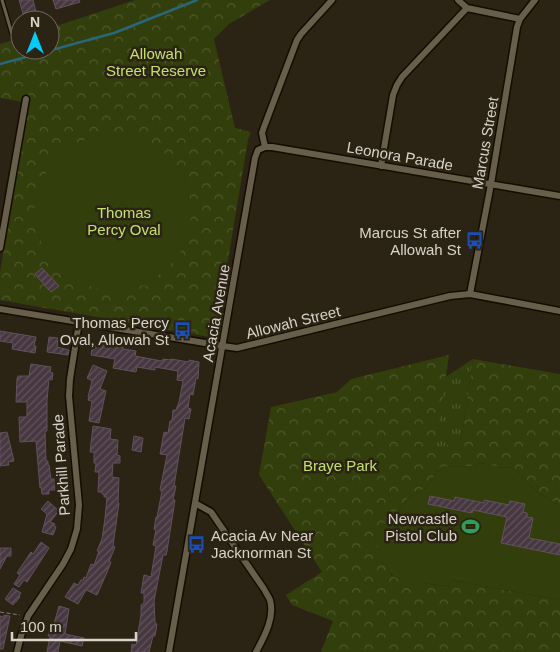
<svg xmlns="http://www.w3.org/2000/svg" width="560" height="652" font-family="Helvetica,sans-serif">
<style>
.grass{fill:url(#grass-tufts)}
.forest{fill:url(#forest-crowns)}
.pitch{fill:#323e0b}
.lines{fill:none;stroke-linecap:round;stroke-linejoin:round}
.stream{stroke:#29677d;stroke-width:2.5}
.building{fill:url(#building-hatch);stroke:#63515c}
.service-casing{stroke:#140c01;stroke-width:5.5}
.minor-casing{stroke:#140c01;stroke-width:9}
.path{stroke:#827b6f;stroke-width:1;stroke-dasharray:4 2.5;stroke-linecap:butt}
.service{stroke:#675e4c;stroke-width:3}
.minor{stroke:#675e4c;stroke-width:6}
.labels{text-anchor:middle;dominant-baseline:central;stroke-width:5;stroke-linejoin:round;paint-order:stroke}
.park-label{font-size:15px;fill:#c2e26b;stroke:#2b2314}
.street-label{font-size:15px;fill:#d9d4ca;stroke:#2b2314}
.poi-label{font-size:15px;fill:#d9d4ca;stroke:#2b2314;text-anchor:end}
</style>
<defs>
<pattern id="grass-tufts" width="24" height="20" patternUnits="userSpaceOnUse" patternTransform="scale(1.25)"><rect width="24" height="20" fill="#323e0b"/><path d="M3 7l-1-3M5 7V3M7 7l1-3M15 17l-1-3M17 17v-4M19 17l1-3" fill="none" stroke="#4f592d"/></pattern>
<pattern id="forest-crowns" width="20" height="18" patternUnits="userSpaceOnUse" patternTransform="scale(1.25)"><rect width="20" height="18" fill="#323e0b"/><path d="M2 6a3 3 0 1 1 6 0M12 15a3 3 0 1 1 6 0" fill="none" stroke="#4f592d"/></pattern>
<pattern id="building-hatch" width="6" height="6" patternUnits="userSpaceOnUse" patternTransform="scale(1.25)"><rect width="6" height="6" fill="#473741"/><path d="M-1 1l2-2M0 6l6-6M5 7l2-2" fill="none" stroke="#61535b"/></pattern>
</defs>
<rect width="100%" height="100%" fill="#2b2314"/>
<path class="grass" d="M473,359L461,442L441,467L403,405Z"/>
<path class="forest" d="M135,0H270L229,24L214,39L235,128L251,132L248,140L215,338L0,300V272L29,103L0,98V44L20,38V50H50V28Z
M449,355L436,448L461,442L473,359L560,374V506L537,492L513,467L503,468L481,463L474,466L441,467L426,488L408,498L396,514L389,517L378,542L392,576L418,585L422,583L447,586L451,580L560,600V652H321L333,621L292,605L286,595L322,572L259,475L271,407L337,392L351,379Z"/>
<path class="pitch" d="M99,135H126L150,143L170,158L184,178L191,203L190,227L181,251L166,270L148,282L147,286L140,285L120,290L95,288L70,278L60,268L55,267L56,265L51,260L38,236L34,210L40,184L53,161L74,144Z
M481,463L503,468L513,467L537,492L560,506V600L451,580L447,586L422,583L418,586L393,576L377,553L378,542L375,537L389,517L396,514L408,498L426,488L441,467L474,466Z"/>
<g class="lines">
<path class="stream" d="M0,64L114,33L197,0"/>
</g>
<path class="building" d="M19,0H33L38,20H25Z
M53,0H79L80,2L56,9Z
M42,268L59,286L51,292L35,274Z
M0,331L36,337L34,346H36L35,353L12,349L13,343L0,341Z
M49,337L58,338L57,347L69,350L68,355L47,352Z
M93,344L123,347V349L136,351L135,356L162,361L163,359L171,360V359L189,362V360L199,362L198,379L196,378L193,395L190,394L188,408L191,409L189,419L185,418L174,486H176L173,500H175L167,551L166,555H163L154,601L155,623L157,624L155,636H153L149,652H131L132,644L136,645L141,615V605L144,603V593H141L144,575L151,577L156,546L153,545L156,530L154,529L156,517H157L162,491L160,490L167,455L160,454L164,432L168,433L170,421H172L173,410H176L179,402L183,381L177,380L178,371L155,367V370L137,367L136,372L113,368L115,359L91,355Z
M31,364L51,367L50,372L53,373L52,380L49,379L47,400V431H45L46,461H48V465H49L51,479H54L55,490H49V494H42L41,487L40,488L36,441L20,442L19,417H27V402H16L17,379L18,376H29Z
M93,365L107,371L100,389L106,391L99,423L89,421L92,401L88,400L89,397H88L92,381L87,378Z
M93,426L111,429L110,439L118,440L117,455L120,456V463H113L112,477L119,478L118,503H119L113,546L115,547L109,562H111L108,570L97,595L86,590L78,604L65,597L74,583L78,585L81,580H83L84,577L86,578L91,564L94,565L99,551H97L102,539L105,518L107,497H104V494H102V492H98L99,472H95L96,463H94V452H90Z
M7,432L14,461L8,462L9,465L0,466V433Z
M134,436L143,438L141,452L132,450Z
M430,496L454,501L455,497L484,503V500L509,505L510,501L525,504L523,512L527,513V517L533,518L529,538L560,544V555L501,543L507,517L473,510L472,513L428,504Z
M48,501L59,511L50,522L55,524L54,526L56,527L53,535L42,532L47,514L41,509Z
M41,542L49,548L27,582L24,580L19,587L14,584L20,575L17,573L31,552L33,554Z
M0,548H11V556H7L0,569Z
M13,588L21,593L19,596L20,597L16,602H15L13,605L5,599Z
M59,606L69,609L65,634L84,638L82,646L60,641L58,652H47L50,636H48L50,628L52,629L53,624H54Z
M4,615L10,616L3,649H0V616L3,617Z"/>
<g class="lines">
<defs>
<path id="service" d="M2,0L12,34"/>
<path id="minor" d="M458,0L467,8L520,19
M265,147H272L560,196
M265,147L262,133L264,127L297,40L301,34L332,0
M381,166L393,95L397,85L402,77L467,8
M0,248L26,99
M470,294L491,184L517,27L520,19L535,0
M0,309L223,346L237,348L450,296L470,294L560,311
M195,503L211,512L264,589C266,593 269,597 270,600C275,618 264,637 256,652
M17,652L21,636L28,616L63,564L71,549L77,529L79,505L69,396L70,379L79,322
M169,652L255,158L258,150L265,147"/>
</defs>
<use href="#service" class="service-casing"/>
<use href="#minor" class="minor-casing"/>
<path class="path" d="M0,612L20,615"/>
<use href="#service" class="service"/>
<use href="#minor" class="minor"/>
</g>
<defs>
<symbol id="bus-bare" viewBox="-9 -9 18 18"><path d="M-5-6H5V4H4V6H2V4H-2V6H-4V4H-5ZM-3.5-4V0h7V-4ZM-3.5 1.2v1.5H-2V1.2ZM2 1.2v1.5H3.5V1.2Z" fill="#1a4fb4" stroke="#2b2314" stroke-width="2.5" paint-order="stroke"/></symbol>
<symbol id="stadium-bare" viewBox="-9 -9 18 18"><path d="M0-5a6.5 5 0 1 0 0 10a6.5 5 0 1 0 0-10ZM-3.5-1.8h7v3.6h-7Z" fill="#2e9e5b" stroke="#2b2314" stroke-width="2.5" paint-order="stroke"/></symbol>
</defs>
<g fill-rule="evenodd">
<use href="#bus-bare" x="462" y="228" width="25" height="25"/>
<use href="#bus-bare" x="170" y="318" width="25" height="25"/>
<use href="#stadium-bare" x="458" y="514" width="25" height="25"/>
<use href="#bus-bare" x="184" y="532" width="25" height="25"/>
</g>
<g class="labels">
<g class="park-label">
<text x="156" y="53">Allowah<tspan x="156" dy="17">Street Reserve</tspan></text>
<text x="124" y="212">Thomas<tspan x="124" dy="17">Percy Oval</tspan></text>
<text x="340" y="465">Braye Park</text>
</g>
<g class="street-label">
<text transform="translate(485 143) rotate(-80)">Marcus Street</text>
<text transform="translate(400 156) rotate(10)">Leonora Parade</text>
<text transform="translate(216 313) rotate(-80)">Acacia Avenue</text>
<text transform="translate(293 322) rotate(-14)">Allowah Street</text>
<text transform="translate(61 465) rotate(-94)">Parkhill Parade</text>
</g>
<g class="poi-label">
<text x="461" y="232">Marcus St after<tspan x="461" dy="17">Allowah St</tspan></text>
<text x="169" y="322">Thomas Percy<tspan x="169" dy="17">Oval, Allowah St</tspan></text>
<text x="457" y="518">Newcastle<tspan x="457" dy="17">Pistol Club</tspan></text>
<text x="211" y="535" text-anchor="start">Acacia Av Near<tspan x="211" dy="17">Jacknorman St</tspan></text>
</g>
</g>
<g transform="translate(35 35)"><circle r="24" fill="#2b2314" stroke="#716a5d"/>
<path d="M0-4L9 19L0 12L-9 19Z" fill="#02cbf9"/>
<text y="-8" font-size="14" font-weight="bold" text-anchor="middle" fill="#d9d4ca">N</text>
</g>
<path d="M12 632v8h124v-8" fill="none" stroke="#d9d4ca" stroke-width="2.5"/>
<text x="20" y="632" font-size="15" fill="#d9d4ca" stroke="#2b2314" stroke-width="4" paint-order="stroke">100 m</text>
</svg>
